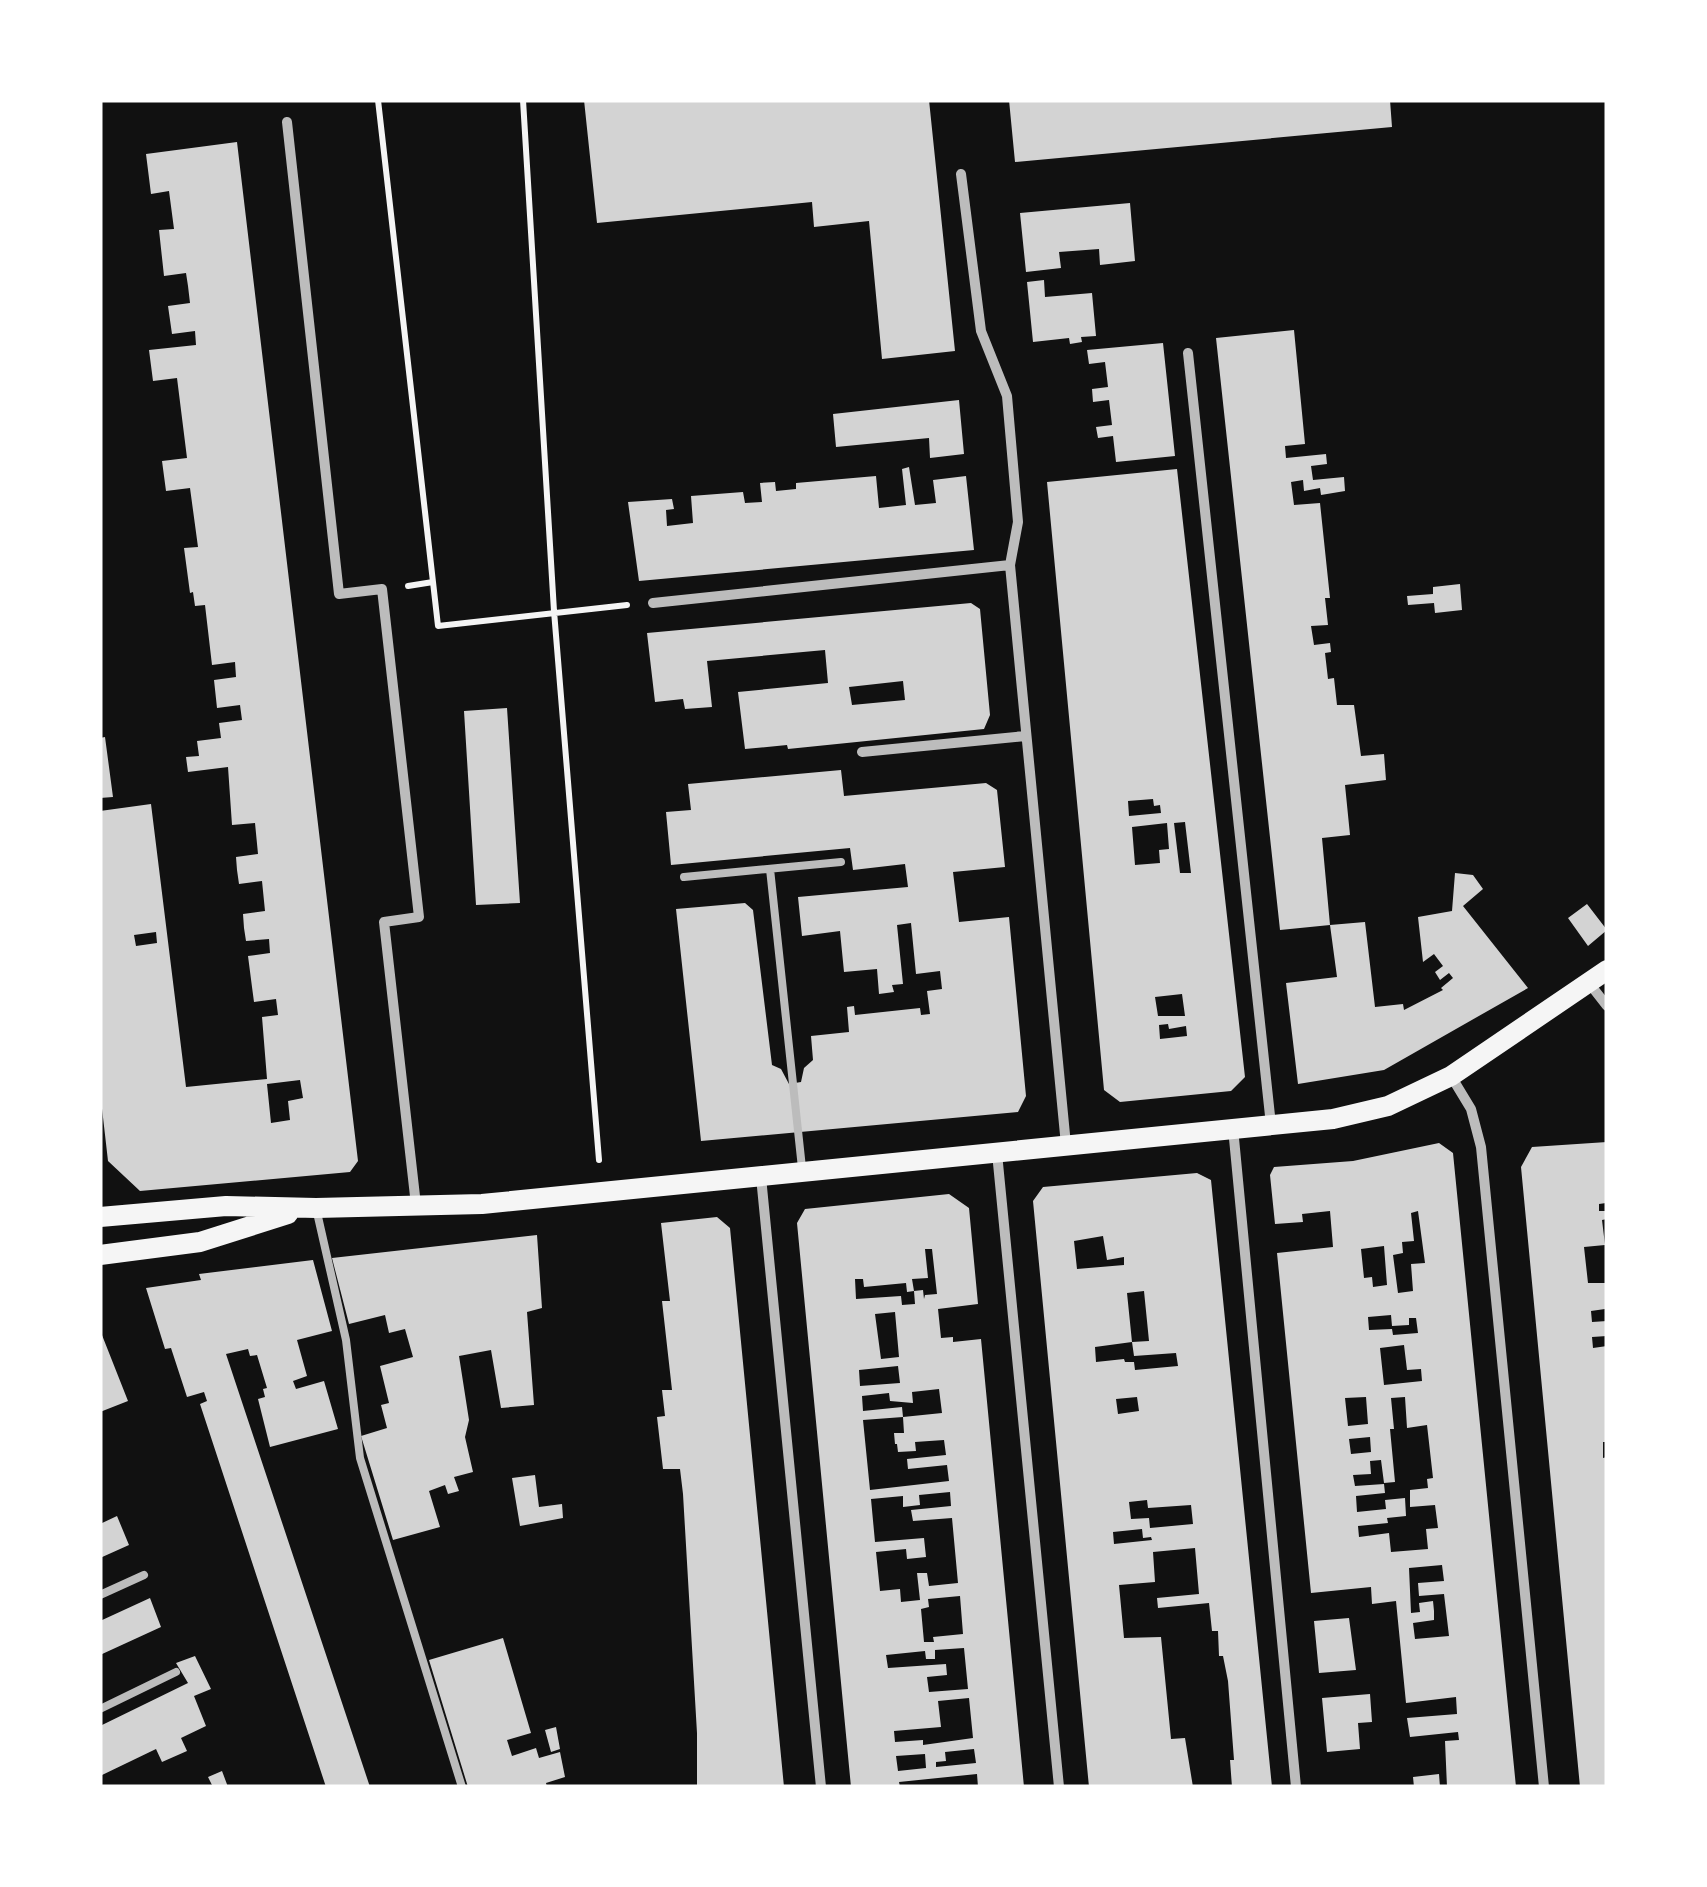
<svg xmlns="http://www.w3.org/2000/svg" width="1707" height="1887" font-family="Lora,serif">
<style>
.building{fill:#d3d3d3;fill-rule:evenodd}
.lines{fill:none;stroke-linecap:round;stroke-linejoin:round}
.path{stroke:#f5f5f5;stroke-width:6}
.service{stroke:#bcbcbc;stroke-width:8}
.minor{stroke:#bcbcbc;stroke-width:10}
.secondary{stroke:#f5f5f5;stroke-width:20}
</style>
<rect width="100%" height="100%" fill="#111"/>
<path class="building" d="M584,100H929L955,351L882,359L869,221L814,227L812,202L597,223Z
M1009,100H1390L1392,127L1015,162Z
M237,142L358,1161L350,1172L140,1191L108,1161L100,1091V811L151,804L186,1087L267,1079L262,1017L278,1015L276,999L254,1002L252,987L248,956L270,953L269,939L246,941L244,928L243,914L265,911L262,881L239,884L237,870L236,857L258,854L255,823L232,825L228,767L188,772L186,757L199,756L197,741L221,738L219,723L242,720L240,705L217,708L214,680L236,677L235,662L212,665L205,605L195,606L193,592L190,593L184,548L198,547L190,488L166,491L162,461L187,458L177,378L153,381L149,350L196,345L195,331L172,334L168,306L190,303L188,286L186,273L164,276L159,230L174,229L169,191L151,194L146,154ZM156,932L157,943L136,946L134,935ZM300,1080L303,1098L288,1101L290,1120L271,1123L267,1084Z
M1130,203L1135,261L1100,265L1099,249L1059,252L1061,268L1026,272L1020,213Z
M1044,280L1045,297L1092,293L1096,336L1081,337L1082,342L1070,344L1069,338L1033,342L1027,282Z
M1294,330L1305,444L1285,446L1286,458L1326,454L1327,464L1311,466L1313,480L1344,477L1345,491L1321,495L1320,488L1304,491L1303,480L1291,482L1294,505L1320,503L1330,598H1325L1328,625L1311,626L1314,645L1330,643L1331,652L1325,653L1328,679L1334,678L1337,705H1354L1361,756L1384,754L1386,780L1345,785L1350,835L1322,838L1330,925L1365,922L1375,1007L1403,1004L1404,1010L1443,990L1441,988L1453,978L1449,973L1440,980L1435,972L1443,966L1434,954L1423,962L1418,917L1452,911L1455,873L1473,875L1483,889L1463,906L1528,988L1384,1070L1298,1084L1286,983L1337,977L1330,925L1280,930L1216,338Z
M1163,343L1175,456L1116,462L1113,436L1098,438L1096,427L1112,425L1109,400L1093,402L1092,389L1108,387L1105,362L1089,364L1087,350Z
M959,400L964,454L930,458L929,438L836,447L833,414Z
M909,467L915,505L936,503L933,480L966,476L974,550L639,581L628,502L672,499L674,509L666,510L667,526L693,523L691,496L743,492L745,503L762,502L760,483L775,482L776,491L796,489V483L876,476L879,508L906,505L902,469Z
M1177,469L1245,1077L1231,1091L1120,1102L1104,1090L1047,482ZM1153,799L1154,806L1160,805L1161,813L1129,816L1128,801ZM1185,822L1191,873H1180L1174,823ZM1167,823L1169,849L1159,850L1160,863L1135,865L1132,827ZM1182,994L1185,1016H1158L1155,997ZM1168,1024L1169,1029L1186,1026L1187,1036L1160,1039L1159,1025Z
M1460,584L1462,610L1435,613L1434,603L1408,605L1407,596L1433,594V587Z
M971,603L980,609L990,715L984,729L788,749L787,745L745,749L738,692L828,683L825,650L707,661L712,707L685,709L683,699L655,702L647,633ZM903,681L905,700L852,705L849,687Z
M507,708L520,903L476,905L464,711Z
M105,737L113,797L100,798V738Z
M841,770L844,796L986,783L997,790L1005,867L953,872L959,922L1009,917L1026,1096L1018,1112L701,1141L676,909L745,903L753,910L772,1065L781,1069L789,1084L801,1082L804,1068L813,1060L811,1036L849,1032L847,1007L854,1006L855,1015L920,1008L921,1015L930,1014L927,991L942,989L940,971L916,974L911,923L897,925L903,984L892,985L894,992L879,994L877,969L844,972L840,931L802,936L798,897L908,887L905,864L853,870L850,848L671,865L666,812L691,810L688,784Z
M1587,904L1607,930L1588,946L1568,918Z
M1607,1142L1606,1203L1599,1204V1211H1606L1607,1219L1602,1220L1605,1245L1584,1247L1588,1283H1607L1605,1309L1591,1311L1592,1322L1607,1321V1336L1592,1337L1593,1348L1607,1346V1442H1603V1458L1607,1457V1787H1580L1521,1167L1532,1147Z
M1439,1143L1453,1153L1516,1787H1447L1445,1741L1459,1740L1458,1732L1410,1737L1407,1718L1457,1714L1456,1697L1406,1703L1396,1601L1372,1604L1371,1587L1311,1593L1277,1253L1333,1247L1330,1211L1302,1214L1303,1222L1275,1224L1270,1175L1274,1167L1353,1161ZM1418,1211L1425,1263L1411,1264L1413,1291L1398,1293L1393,1255L1403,1253L1402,1242L1414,1241L1411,1213ZM1384,1246L1387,1285L1373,1287L1372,1277L1364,1278L1361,1249ZM1391,1315L1392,1326L1409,1325V1318H1416L1418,1333L1393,1335L1392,1329L1369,1330L1368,1317ZM1404,1345L1407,1370L1421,1369L1422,1381L1384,1385L1380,1348ZM1366,1397L1368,1424L1348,1426L1345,1398ZM1405,1397L1407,1428L1427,1425L1433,1478L1427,1479L1428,1488L1410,1490V1507L1435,1505L1438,1528L1426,1529L1428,1549L1391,1552L1389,1533L1359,1537L1358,1526L1388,1523L1387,1518L1406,1516L1405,1498L1385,1500L1386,1509L1357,1512L1356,1496L1385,1493L1384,1484L1355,1486L1353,1475L1371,1474L1370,1461L1381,1460L1384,1483L1395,1482L1390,1429H1394L1391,1398ZM1370,1437L1371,1452L1351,1454L1349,1439ZM1442,1565L1444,1581L1418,1583L1419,1596L1444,1594L1449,1636L1415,1639L1413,1623L1434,1620V1611L1433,1601L1419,1603L1420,1612L1411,1613L1409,1568Z
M1197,1173L1211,1180L1272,1787H1232L1230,1760H1234L1228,1681L1223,1656H1219L1218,1631H1212L1209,1603L1158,1608L1157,1598L1199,1594L1195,1548L1153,1552L1155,1582L1119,1585L1124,1638L1161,1637L1171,1739L1185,1738L1193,1787H1089L1033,1201L1043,1187ZM1103,1236L1107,1260L1124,1257V1265L1077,1269L1074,1241ZM1144,1291L1149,1341L1132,1342L1127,1293ZM1132,1342L1134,1356L1176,1353L1178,1366L1135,1370L1134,1362H1125L1124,1359L1096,1362L1095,1347ZM1137,1397L1139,1411L1118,1414L1116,1399ZM1147,1500L1148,1508L1191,1505L1193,1524L1150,1528L1149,1518L1131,1519L1129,1502ZM1142,1529L1143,1538L1151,1537L1152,1540L1114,1544L1113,1532Z
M949,1194L969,1208L978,1304L938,1309L941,1338L953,1337V1342L981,1339L1024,1787H978L977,1774L899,1782L900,1787H851L797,1223L805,1209ZM925,1249H932L937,1294L925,1295L924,1299L923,1290L914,1291L912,1279L928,1278ZM855,1279H863L864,1287L906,1283L907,1292L914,1291L915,1304L902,1305L901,1296L856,1299ZM895,1312L899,1357L881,1359L875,1314ZM898,1366L900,1383L860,1386L859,1370ZM939,1389L942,1413L903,1417L904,1433H894L895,1444H897L898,1452L916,1451L915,1442L944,1440L946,1455L907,1459L908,1469L947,1465L949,1481L870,1490L863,1420L903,1417L902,1407L863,1411L862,1396L889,1393L890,1401L913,1403L912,1392ZM950,1492L951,1506L911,1510L913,1521L952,1518L958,1583L929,1586L927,1573H917L920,1600L901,1602L900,1589L880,1591L876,1552L906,1549L907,1559L926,1557L924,1538L875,1542L871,1499L903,1496V1507L920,1505L919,1495ZM960,1596L963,1634L933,1637L934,1642H924L921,1609L929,1607L928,1599ZM964,1648L968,1689L929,1692L927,1677L947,1675L946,1664L888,1668L886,1655L925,1651L926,1659H935V1650ZM969,1698L973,1738L923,1745V1740L895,1742L894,1731L941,1727L938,1701ZM974,1749L976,1763L936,1767V1762L946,1761L945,1752ZM925,1754L926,1768L898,1771L896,1756Z
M717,1217L730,1228L784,1787H697V1733L683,1494L680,1469H663L657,1417L665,1416L662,1390H672L662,1301H670L661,1223Z
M537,1235L542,1308L527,1312L534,1405L501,1408L491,1350L459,1356L469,1420L465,1437L473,1472L454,1477L459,1491L448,1494L445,1485L429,1491L440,1527L393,1540L361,1436L387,1428L381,1405L389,1403L380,1366L413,1357L405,1329L389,1333L385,1315L349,1324L332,1258Z
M313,1260L332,1331L297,1340L307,1376L293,1381L296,1389L324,1381L338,1429L270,1447L258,1399L265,1397L263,1389L267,1388L257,1355L250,1356L248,1349L226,1354L370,1787H326L200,1404L207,1401L204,1392L187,1397L171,1348L165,1349L146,1288L201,1280L199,1274Z
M100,1330L128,1401L100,1412Z
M535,1475L539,1507L562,1504L563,1518L520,1526L512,1478Z
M117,1516L129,1545L100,1558V1524Z
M150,1598L161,1627L100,1655V1621Z
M1349,1618L1356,1670L1319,1673L1314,1621Z
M503,1638L531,1733L507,1740L512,1756L536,1748L539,1758L560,1752L565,1777L546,1783L547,1787H468L429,1660Z
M195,1656L211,1689L194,1696L206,1726L181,1738L187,1751L162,1762L156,1749L100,1776V1726L188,1683L176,1663Z
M1370,1694L1372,1722L1358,1723L1360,1749L1327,1752L1322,1698Z
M556,1727L560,1749L551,1752L545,1730Z
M222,1771L228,1787H213L208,1777Z
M1439,1774L1440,1787H1414L1413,1777Z"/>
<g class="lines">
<path class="path" d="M378,100L433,582L408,586
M523,100L554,611L599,1160
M433,582L438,626L627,605"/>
<path class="service" d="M770,869L802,1168
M684,877L841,862
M316,1208L346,1340L360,1458L462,1787
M100,1595L144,1575
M100,1709L176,1672"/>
<path class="minor" d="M287,122L339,594L382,589L419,917L384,922L416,1205
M961,174L981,331L1007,396L1018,522L1010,565L1066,1145
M1188,353L1271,1125
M653,603L1010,565
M862,752L1025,736
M1589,983L1607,1006
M1451,1076L1471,1109L1481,1147L1544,1787
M1233,1128L1296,1787
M997,1153L1059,1787
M761,1177L821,1787"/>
<path class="secondary" d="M100,1217L226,1206L316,1208L482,1204L1333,1119L1388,1106L1451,1076L1607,970
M100,1255L200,1242L288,1214"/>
</g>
<rect width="1707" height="1887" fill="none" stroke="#ffffff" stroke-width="205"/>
</svg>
